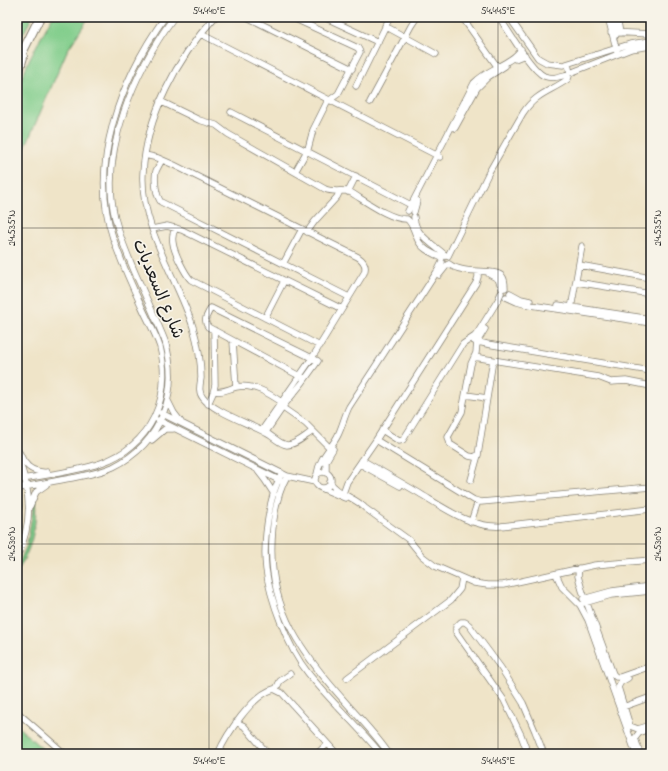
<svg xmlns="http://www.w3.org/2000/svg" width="668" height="771" font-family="'Indie Flower','Playpen Sans Arabic',sans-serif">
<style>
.green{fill:#82ce8c;stroke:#4f7554}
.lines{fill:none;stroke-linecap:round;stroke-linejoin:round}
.minor-casing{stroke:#868072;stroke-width:7}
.highway-casing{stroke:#868072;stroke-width:10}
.minor{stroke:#fff;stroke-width:5.5}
.highway{stroke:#fff;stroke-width:8}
.ticks{fill:none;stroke:#1c1c1c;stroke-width:1;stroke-opacity:0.45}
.labels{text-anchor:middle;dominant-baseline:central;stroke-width:3.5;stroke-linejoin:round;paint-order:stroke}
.street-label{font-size:17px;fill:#1c1c1c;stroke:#f7f3e8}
.neatline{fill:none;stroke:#1c1c1c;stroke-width:1.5}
.ticks-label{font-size:10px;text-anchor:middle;fill:#1c1c1c}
</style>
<rect width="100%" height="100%" fill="#f7f3e8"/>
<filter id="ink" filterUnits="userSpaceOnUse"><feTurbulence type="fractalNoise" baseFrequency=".025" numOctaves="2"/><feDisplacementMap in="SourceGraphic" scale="8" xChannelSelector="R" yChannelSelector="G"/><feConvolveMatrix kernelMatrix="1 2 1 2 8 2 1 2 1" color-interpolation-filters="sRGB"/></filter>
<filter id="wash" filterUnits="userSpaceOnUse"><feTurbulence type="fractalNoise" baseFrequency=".012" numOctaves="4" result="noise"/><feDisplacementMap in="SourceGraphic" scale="16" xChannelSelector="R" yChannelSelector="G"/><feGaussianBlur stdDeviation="0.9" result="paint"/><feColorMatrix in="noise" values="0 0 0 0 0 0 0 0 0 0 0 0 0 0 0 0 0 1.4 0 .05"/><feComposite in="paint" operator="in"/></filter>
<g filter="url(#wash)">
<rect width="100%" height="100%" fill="#efe4c8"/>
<path class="green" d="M24,17H32L17,46V31Z
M52,17H89L67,51L17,166V89L30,58Z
M35,498C38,524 31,550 17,572V568L27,545Z
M17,726L48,754H17Z"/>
</g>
<g filter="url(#ink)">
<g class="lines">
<defs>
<path id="minor" d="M215,17C177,58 146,117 143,173C140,228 177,277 193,327C198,344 201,360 201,378C200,385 198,392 203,398C213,411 250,424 266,433C273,436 279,444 287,445C296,445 306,435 313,431
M247,17L352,69
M291,17L358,48L360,52L338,94L327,102L313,130L308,149L295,172
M324,17L378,42
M462,17L499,69
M499,17C508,30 531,70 544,76C551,79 558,77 565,75L631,49L651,46
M509,17L538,58L547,63L563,65L630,44L651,41
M608,17L617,52
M612,17L616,35
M617,17L620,33
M385,26L436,54
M611,32L651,34
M201,34L440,157
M515,59L525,55
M356,86L390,17
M160,101L199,120L216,125L228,134L325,189C334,193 343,189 350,192C364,200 390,220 407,219
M370,102L411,26L417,17
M231,112L411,205
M455,128L477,88L488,77L505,66
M145,155L158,158L174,165L358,257C364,261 367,266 364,273L312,358L262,430
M162,160C160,163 158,167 156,171C154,179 156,196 161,202L349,297
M348,192L356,176
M408,211L474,83C487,69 513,63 521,49
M414,212L417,201
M414,217C415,236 434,244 446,256
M408,220C413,225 414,231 417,238C421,249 432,253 442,258
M176,228C173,232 172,237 173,243C174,252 185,274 191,280L320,346
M152,229L167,226L182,230L342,309
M307,232L315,221L337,197L340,191
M448,256L489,172L523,113C536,93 550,92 568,79L570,73L568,64
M283,264L302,229
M449,264C463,275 494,268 502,276C505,279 505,284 505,288
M579,265L651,278
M489,274L498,279L502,289
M439,275L447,265
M576,282L651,294
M510,293L521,299L530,301
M506,297L517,302L524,304L651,323
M558,305L651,319
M571,309L582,246
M265,318L284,281
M233,341L236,387
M474,341L487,344L651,371
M474,357L598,377L611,382L626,381L651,386
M214,391C223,393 228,389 236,387C253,383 270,394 283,403
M466,395L487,398
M168,401L174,413L181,422
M208,404L213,393L215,385L214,330
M283,408L306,424L332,450
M161,413L287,476L315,482
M158,420L281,481
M382,430L399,441L403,440L463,344L475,336L478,332L498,300L501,293
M266,432L285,404L303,382L318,361L211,308C207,315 203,320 208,327L305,379
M152,440L165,429H173
M376,440L474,500L481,502L651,487
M17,450C22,454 21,460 26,464C30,470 41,473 47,472
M478,455L474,457L469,456L450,444L448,437L462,412L471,364L476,353L477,342L485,329
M17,457C32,490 33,523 17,557
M362,460C381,471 400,482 419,493C444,508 471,528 501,526L651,509
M360,464L400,486
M258,471L265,480L274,494
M315 480a8 8 0 1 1 16 0a8 8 0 1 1-16 0Z
M282,473C275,486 271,500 269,513C261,557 265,582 281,623C288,641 296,658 308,673C331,702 358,726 381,754
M326,473V461L333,449
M317,474C320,457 329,451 337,437C342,428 344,417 349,407L438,270L442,262
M287,476C276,496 273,518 272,540C268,610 304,656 348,705C362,721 377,736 389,754
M17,480C44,475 76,472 101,463C152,445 172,397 160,347C155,332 147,319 141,305C131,284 121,261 113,238C88,163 121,79 165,17
M471,480L478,455L493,360
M330,482C338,495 355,497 365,508L409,540L422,556L435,566L474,583L488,585H503L595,565L651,560
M18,488C36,485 54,481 72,478C86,475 100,473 113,467C162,443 180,392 165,341C156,319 146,297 136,275C128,256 120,238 115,218C99,151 135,70 174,17
M321,488L345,498
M342,496L347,482L376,440L476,283L478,277V272
M30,506L36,492L46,485
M471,522L478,501
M17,528L19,506L17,485
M579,568L578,576L582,590L613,674L616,677H620L651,666
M556,574L562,587L580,605L588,620L636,754
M583,599L612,591L651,586
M584,603L611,595L651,591
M347,678L451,600L460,589L462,578
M628,678L621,682L618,687L630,726L638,729L651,725
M276,689L280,681L290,674
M623,707L651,697
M17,712L65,754
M236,722L244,726L268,754
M218,754C226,735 253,694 274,689L282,693L337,754
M317,754L327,744
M528,754L521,735L504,700L456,632V627L461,622H465L469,625L501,668L523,703L535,731L544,754
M640,754L635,738L639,733L645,730"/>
<path id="highway" d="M17,63L40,17
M17,78L23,57"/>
</defs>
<use href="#minor" class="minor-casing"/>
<use href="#highway" class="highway-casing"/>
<use href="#minor" class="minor"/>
<use href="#highway" class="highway"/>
</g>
</g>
<path class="ticks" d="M209,17V754M498,17V754M17,228H651M17,544H651"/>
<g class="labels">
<g class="street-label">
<text transform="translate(158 289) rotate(67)">شارع السعديات</text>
</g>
</g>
<rect width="668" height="771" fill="none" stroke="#f7f3e8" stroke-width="44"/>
<rect x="22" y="22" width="624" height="727" class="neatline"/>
<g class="ticks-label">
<text x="209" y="14">54.440°E</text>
<text x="498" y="14">54.445°E</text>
<text transform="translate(11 228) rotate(-90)" y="4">24.535°N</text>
<text transform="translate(657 228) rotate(-90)" y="4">24.535°N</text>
<text transform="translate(11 544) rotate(-90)" y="4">24.530°N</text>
<text transform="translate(657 544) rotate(-90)" y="4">24.530°N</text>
<text x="209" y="764">54.440°E</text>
<text x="498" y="764">54.445°E</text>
</g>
</svg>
